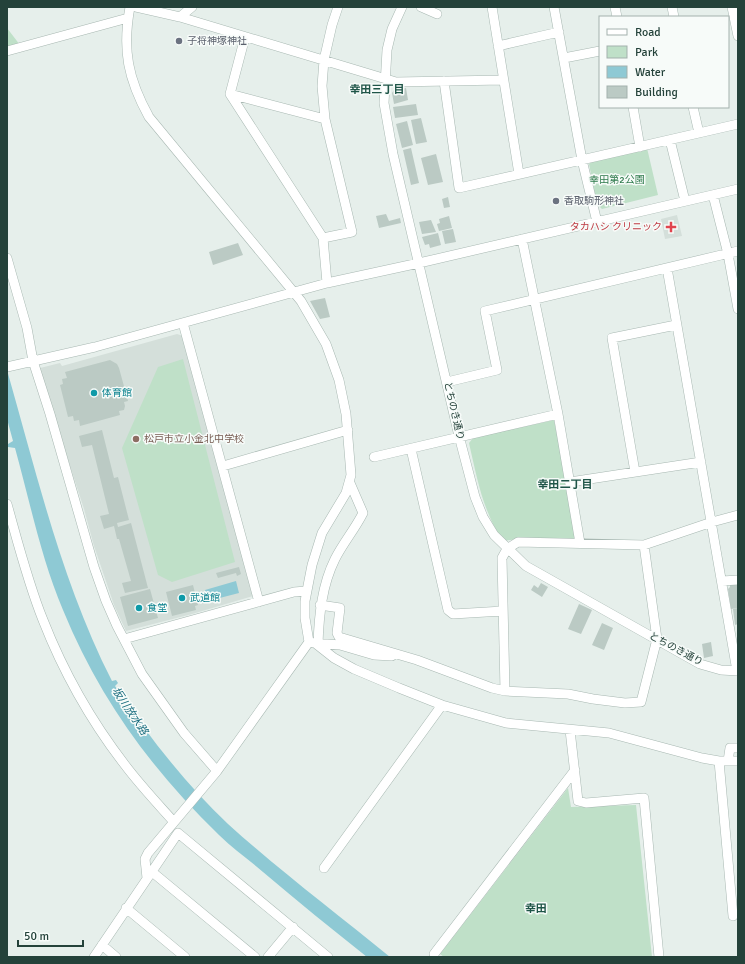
<svg xmlns="http://www.w3.org/2000/svg" width="745" height="964" font-family="Signika,'Noto Sans JP',sans-serif">
<style>
.built{fill:#d4dfda}
.green{fill:#bfe0c8}
.water{fill:#8ec9d4}
.building{fill:#bbcac4}
.lines{fill:none;stroke-linecap:round;stroke-linejoin:round}
.minor-casing{stroke:#a8b8b2;stroke-width:10}
.minor{stroke:#fff;stroke-width:9}
.worship-dot{fill:#6b7280;stroke:#f7fbf9;stroke-width:1.5}
.health-dot{fill:#e0444e;stroke:#f7fbf9;stroke-width:1.5}
.culture-dot{fill:#0f9aa8;stroke:#f7fbf9;stroke-width:1.5}
.education-dot{fill:#8d6e63;stroke:#f7fbf9;stroke-width:1.5}
.labels{text-anchor:middle;dominant-baseline:central;stroke-width:3;stroke-linejoin:round;paint-order:stroke}
.worship-label{font-size:10px;fill:#5b616d;stroke:#f7fbf9;text-anchor:start}
.park-label{font-size:10px;fill:#2d7a4b;stroke:#f7fbf9}
.health-label{font-size:10px;fill:#be3a42;stroke:#f7fbf9;text-anchor:end}
.culture-label{font-size:10px;fill:#0d838f;stroke:#f7fbf9;text-anchor:start}
.street-label{font-size:10px;fill:#24423a;stroke:#f7fbf9}
.education-label{font-size:10px;fill:#785e54;stroke:#f7fbf9;text-anchor:start}
.neighbourhood-label{font-size:11px;font-weight:bold;fill:#1f5548;stroke:#f7fbf9}
.water-label{font-size:11px;font-style:italic;fill:#1c6f80;stroke:#f7fbf9}
</style>
<rect width="100%" height="100%" fill="#e6efeb"/>
<path class="built" d="M677,215L682,236L665,239L661,219Z
M177,334L183,336L253,596L192,614L126,631L114,605L94,546L84,509L39,370L40,368L60,363L62,366Z"/>
<path class="green" d="M7,28L20,45L7,48Z
M647,148L658,195L602,209L597,204L589,164L592,161Z
M183,359L235,562L172,582L158,575L122,448L158,367Z
M554,420L578,541L518,539L503,541C483,512 477,478 469,443L473,438Z
M568,788L571,807L636,805L652,957H444L440,954Z"/>
<path class="water" d="M7,370C37,475 62,583 112,681L116,680L118,683L115,686C148,736 185,783 228,824C280,871 336,913 390,957H367C332,929 297,901 263,872C248,859 232,848 219,835C151,769 99,698 63,610C41,558 30,502 15,448L8,447V444L13,441L7,419Z
M236,581L239,593L208,601L205,590Z"/>
<path class="building" d="M400,86L401,89L406,88L408,100L394,104L392,93L396,87Z
M416,104L418,115L395,118L393,107Z
M421,118L427,142L416,144L411,120Z
M407,121L413,145L402,148L396,124Z
M411,148L419,183L411,185L403,150Z
M436,154L443,182L428,185L421,158Z
M448,197L450,207L444,208L442,199Z
M386,214L389,221L400,218L401,223L379,228L376,216Z
M449,216L452,228L439,231L437,224L440,223L439,219Z
M431,220L436,232L422,234L419,222Z
M453,229L456,242L445,244L442,231Z
M438,233L441,245L430,248L429,244L425,245L422,237Z
M238,243L243,255L213,265L209,252Z
M325,298L330,317L320,319L310,301Z
M110,360L117,364L119,368L128,401L124,402L125,406L124,410L119,411L120,415L80,426L79,420L74,421L73,416L68,417L60,385L63,384L62,379L67,378L65,372Z
M102,430L114,478L118,477L129,520L117,523L118,527L131,523L148,588L125,593L122,583L131,581L119,539H117L114,526L104,529L100,516L109,514L92,445L82,447L79,436Z
M239,567L241,574L237,576L236,573L218,578L216,573Z
M541,583L548,587L542,597L531,590L534,585L538,588Z
M738,584V608L731,609L728,589L730,587V585Z
M193,585L198,605L195,606L196,610L172,616L166,592Z
M150,589L158,618L128,626L120,597Z
M579,604L592,610L581,634L568,629Z
M738,608V624L735,625L733,609Z
M602,623L613,628L604,650L592,645Z
M711,642L713,656L704,658L702,644Z"/>
<g class="lines">
<defs>
<path id="minor" d="M130,7C122,50 128,79 149,117L301,301L326,344L339,380L346,414L351,475L346,493L322,533L312,565L305,601V618L309,642L315,643L334,658L354,669L399,688L442,705L506,723L609,733L702,758L719,761H738
M136,7L180,17L396,82L503,80
M402,7L392,29L387,50L384,103L393,154L459,436L475,497L483,517L494,535L526,566L700,664L721,670L738,671
M421,7L437,14
M492,7L519,174
M554,7L582,160L597,222
M615,7L617,17
M672,7L674,17
M732,7L738,36
M180,17L192,7
M245,37L230,94L323,238L327,283
M498,46L559,32
M7,51L128,18
M564,58L600,51
M444,81L459,188L738,124
M230,94L325,119
M633,107L640,147
M693,107L699,133
M670,140L685,201
M713,195L728,254L738,309
M323,238L352,232L325,119L322,86L324,60L332,25L338,7
M522,239L558,414L580,543
M7,258L27,328L33,361L50,414L94,567L106,601L117,626L142,674L184,733L217,771
M667,268L737,671
M183,323L259,602
M7,367L95,347L327,283L419,263L738,189
M447,382L497,370L485,311L738,251
M411,449L448,610L453,614L503,611
M374,457L558,414
M223,466L348,430
M635,472L612,338L676,325
M570,482L701,462
M7,504C18,543 28,583 43,620C63,671 91,721 125,765C140,785 157,803 174,822
M722,581L738,580
M320,605L340,608L337,633L339,637L417,660L492,688L505,691L568,694L593,699L625,703L641,702L657,639L644,545
M124,639L294,592L306,591
M315,643L340,645L374,655L392,656
M318,644C319,615 322,585 335,559C343,543 355,529 363,513L350,483
M505,691L502,558L507,549L518,542L644,545L712,522L738,515
M570,730L578,801L586,803L644,798L659,957
M719,761L733,916
M728,761L730,748H738
M324,868L442,705
M151,871L255,957
M147,878L145,859L148,853L217,771L309,642
M126,908L185,957
M102,945L116,957
M434,954L575,770
M94,957L178,833L328,957
M268,957L293,927"/>
</defs>
<use href="#minor" class="minor-casing"/>
<use href="#minor" class="minor"/>
</g>
<g class="worship-dot">
<circle cx="179" cy="41" r="4"/>
<circle cx="556" cy="201" r="4"/>
</g>
<path class="health-dot" d="M669 221h4v4h4v4h-4v4h-4v-4h-4v-4h4z"/>
<g class="culture-dot">
<circle cx="94" cy="393" r="4"/>
<circle cx="182" cy="598" r="4"/>
<circle cx="139" cy="608" r="4"/>
</g>
<circle class="education-dot" cx="136" cy="439" r="4"/>
<g class="labels">
<g class="worship-label">
<text x="187" y="41">子将神塚神社</text>
<text x="564" y="201">香取駒形神社</text>
</g>
<g class="park-label">
<text x="617" y="180">幸田第2公園</text>
</g>
<g class="health-label">
<text x="662" y="227">タカハシ クリニック</text>
</g>
<g class="culture-label">
<text x="102" y="393">体育館</text>
<text x="190" y="598">武道館</text>
<text x="147" y="608">食堂</text>
</g>
<g class="street-label">
<text transform="translate(454 411) rotate(77)">とちのき通り</text>
<text transform="translate(676 649) rotate(28)">とちのき通り</text>
</g>
<g class="education-label">
<text x="144" y="439">松戸市立小金北中学校</text>
</g>
<g class="neighbourhood-label">
<text x="377" y="89">幸田三丁目</text>
<text x="565" y="484">幸田二丁目</text>
<text x="536" y="908">幸田</text>
</g>
<g class="water-label">
<text transform="translate(130 711) rotate(56)">坂川放水路</text>
</g>
</g>
<rect width="745" height="964" fill="none" stroke="#24423a" stroke-width="16"/>
<rect x="599" y="16" width="130" height="92" fill="#f7fbf9" stroke="#a3b1ad"/>
<rect x="607" y="29" width="20" height="6" fill="#ffffff" stroke="#a3b1ad"/>
<text x="635" y="36" font-size="12" fill="#24423a">Road</text>
<rect x="607" y="46" width="20" height="12" fill="#bfe0c8" stroke="#a3b1ad"/>
<text x="635" y="56" font-size="12" fill="#24423a">Park</text>
<rect x="607" y="66" width="20" height="12" fill="#8ec9d4" stroke="#a3b1ad"/>
<text x="635" y="76" font-size="12" fill="#24423a">Water</text>
<rect x="607" y="86" width="20" height="12" fill="#bbcac4" stroke="#a3b1ad"/>
<text x="635" y="96" font-size="12" fill="#24423a">Building</text>
<path d="M18 940v6h65v-6" fill="none" stroke="#24423a" stroke-width="2"/>
<text x="24" y="940" font-size="12" fill="#24423a" stroke="#f7fbf9" stroke-width="3" paint-order="stroke">50 m</text>
</svg>
